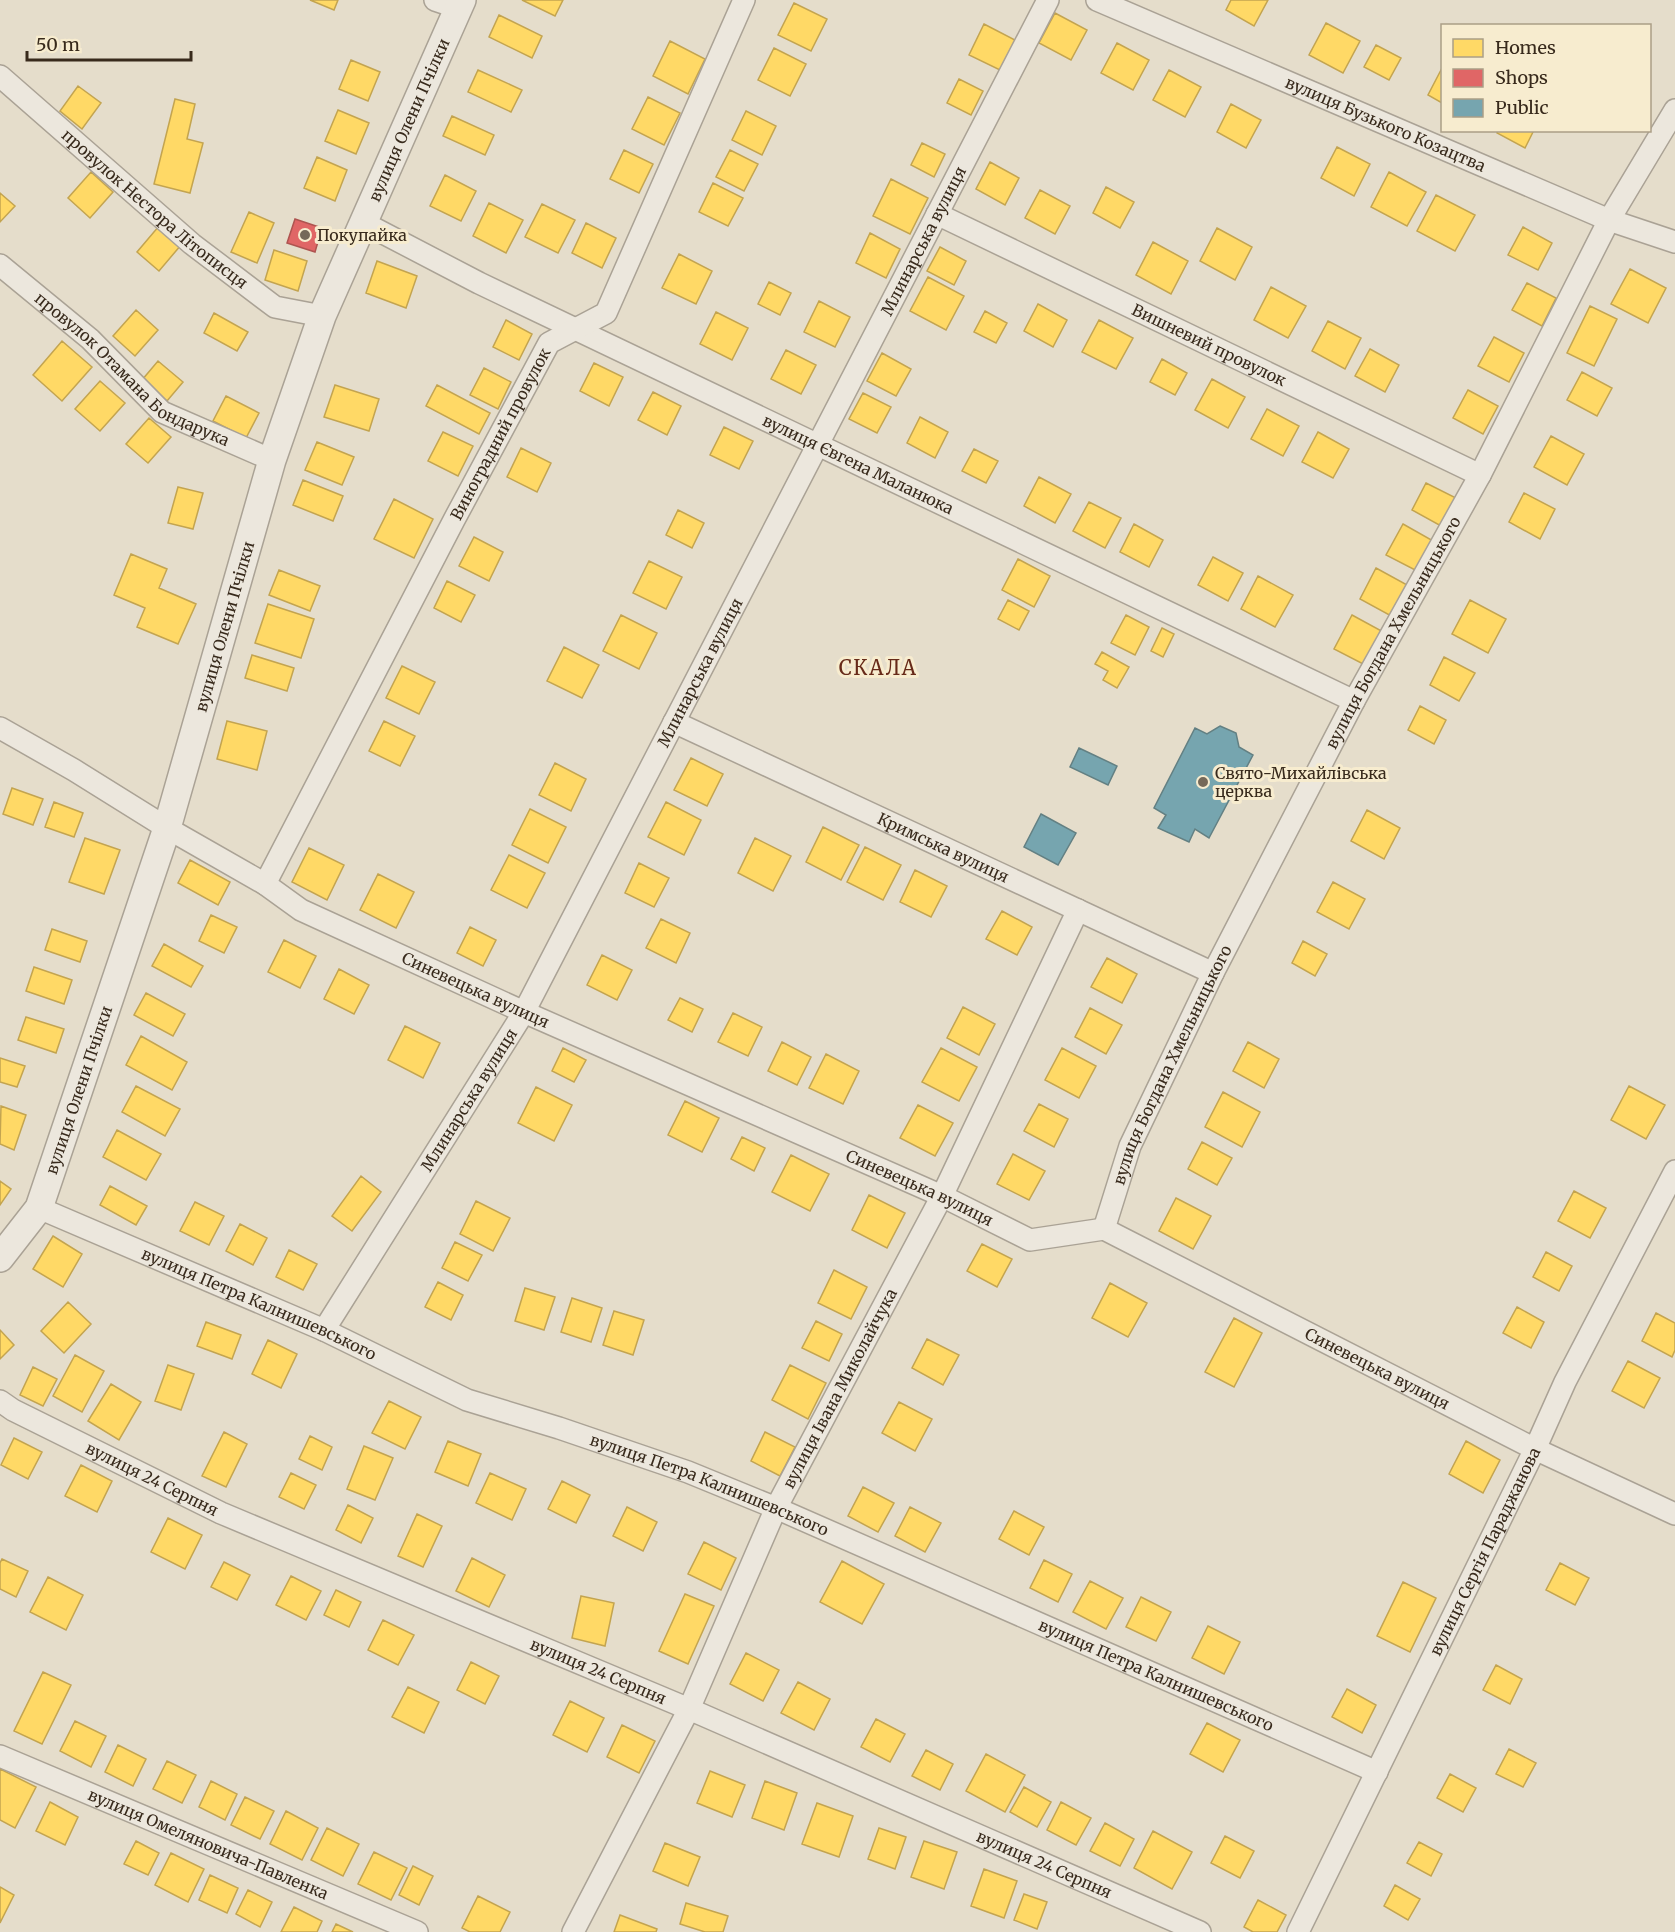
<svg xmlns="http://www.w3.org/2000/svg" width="1675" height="1932" font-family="Merriweather,serif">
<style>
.homes{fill:#ffd966;stroke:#c3a450;stroke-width:1.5}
.shops{fill:#e06666;stroke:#ae5450;stroke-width:1.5}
.public{fill:#76a5af;stroke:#638083;stroke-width:1.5}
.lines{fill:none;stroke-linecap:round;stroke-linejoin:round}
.minor-casing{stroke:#aaa295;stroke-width:24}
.tertiary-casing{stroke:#aaa295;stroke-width:30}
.minor{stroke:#ece7dd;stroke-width:21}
.tertiary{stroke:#ece7dd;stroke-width:27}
.poi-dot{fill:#756959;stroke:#f7eccf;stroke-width:2}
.labels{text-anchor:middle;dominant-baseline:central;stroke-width:6;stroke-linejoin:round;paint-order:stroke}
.street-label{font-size:16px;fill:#382a1c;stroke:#f7eccf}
.poi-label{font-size:16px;fill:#382a1c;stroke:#f7eccf;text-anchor:start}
.quarter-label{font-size:20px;letter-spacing:1.5px;fill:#672a19;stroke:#f7eccf}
</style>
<rect width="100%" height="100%" fill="#e5ddcb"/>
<path class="homes" d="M310,0H338L334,10Z
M522,0H563L555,16Z
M1231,0H1268L1254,26L1226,10Z
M794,3L827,19L811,51L778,35Z
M1055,13L1087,30L1071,60L1039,43Z
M499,15L542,36L532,58L489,37Z
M1326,23L1360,41L1343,73L1309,55Z
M984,24L1015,40L1000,70L969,55Z
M670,41L705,59L688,94L653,76Z
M1117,43L1149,60L1133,90L1101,73Z
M1376,45L1401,58L1389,80L1364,67Z
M774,48L806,64L790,96L758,80Z
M351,60L380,72L368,101L339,89Z
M1442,68V103L1428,95Z
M478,70L522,90L511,112L468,92Z
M1169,70L1201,87L1185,117L1153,100Z
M959,79L983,91L971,115L947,103Z
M78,86L101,103L82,129L60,111Z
M648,97L680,113L664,145L632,129Z
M175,99L195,104L187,139L203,143L190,193L154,184Z
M1231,104L1261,120L1246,148L1217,132Z
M338,110L369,123L356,154L325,141Z
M746,111L776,126L762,155L732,140Z
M452,116L494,135L485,155L443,136Z
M1498,130H1534L1525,148L1497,133Z
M922,143L945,154L934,177L911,165Z
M1337,147L1370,164L1354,196L1321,178Z
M624,150L653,164L639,193L610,179Z
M730,150L758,164L744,191L716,177Z
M317,157L347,170L335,201L304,188Z
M990,162L1019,178L1005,205L976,189Z
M91,172L113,192L90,218L68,198Z
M1389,172L1426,192L1407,226L1371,207Z
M445,175L476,191L461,221L430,206Z
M891,179L928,198L910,234L873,216Z
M713,183L743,198L728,226L699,212Z
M1106,187L1134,202L1120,228L1093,213Z
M1040,190L1070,206L1055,234L1025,218Z
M0,193L15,206L0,222Z
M1436,195L1475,215L1455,251L1417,231Z
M489,203L523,220L506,253L473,236Z
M542,204L575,220L558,253L525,237Z
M249,212L274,223L257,263L231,252Z
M586,223L616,238L602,268L572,253Z
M159,226L181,245L159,271L137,252Z
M1523,227L1552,243L1538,270L1508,255Z
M1217,228L1252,247L1235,280L1200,261Z
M870,233L900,249L886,278L856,263Z
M1153,242L1188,261L1171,294L1136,275Z
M940,247L966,261L954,285L927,271Z
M274,250L307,261L298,291L265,280Z
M679,254L712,271L696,304L662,288Z
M377,261L417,276L406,308L366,293Z
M1630,269L1666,288L1648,323L1611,304Z
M928,277L964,296L946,330L910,311Z
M769,282L791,293L780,315L758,304Z
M1527,283L1556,298L1542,326L1512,310Z
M1271,287L1306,306L1288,338L1254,320Z
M819,301L850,317L835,347L804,332Z
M1038,304L1067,320L1053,347L1024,331Z
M1590,306L1617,319L1594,366L1567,353Z
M136,310L158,330L135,356L113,336Z
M985,311L1007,323L996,343L974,332Z
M716,312L748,328L732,360L700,344Z
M214,313L248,332L237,351L204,333Z
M506,320L532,334L519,360L493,347Z
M1099,320L1133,338L1116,369L1082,352Z
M1328,321L1361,338L1345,369L1312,351Z
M1494,337L1524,353L1509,382L1478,366Z
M62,341L92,367L62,401L33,375Z
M1370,349L1399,365L1385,392L1355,376Z
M786,350L816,365L801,394L771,379Z
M882,353L911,369L896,396L867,381Z
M1162,359L1187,373L1175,395L1150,382Z
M158,361L183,382L167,401L142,380Z
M594,363L623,377L609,406L580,391Z
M484,368L511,382L498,409L470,395Z
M1582,372L1612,388L1597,416L1567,400Z
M1212,379L1245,397L1228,428L1195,410Z
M100,381L125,403L100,431L75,409Z
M335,385L379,399L369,431L324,417Z
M437,385L490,413L479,434L426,406Z
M1468,390L1498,406L1483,434L1453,418Z
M653,392L681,406L667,435L638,420Z
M863,393L891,407L877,433L849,419Z
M226,396L259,413L246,438L213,421Z
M1267,409L1299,426L1283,456L1251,439Z
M920,417L948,432L935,458L907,443Z
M149,418L171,437L148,463L126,444Z
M724,427L753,441L739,469L710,455Z
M443,432L473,446L458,476L428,461Z
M1318,432L1349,449L1333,478L1302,462Z
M1551,436L1584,454L1567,485L1534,467Z
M317,442L354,457L342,485L305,470Z
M521,448L551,463L537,492L507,477Z
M974,449L998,461L986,483L962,471Z
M1039,477L1071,494L1055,523L1024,506Z
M303,480L343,496L333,521L293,505Z
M1426,483L1456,498L1441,526L1412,510Z
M178,487L203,493L193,529L168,523Z
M1524,493L1555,509L1540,539L1509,522Z
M394,499L433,519L414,558L374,539Z
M1089,502L1121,518L1105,548L1073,531Z
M678,510L704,523L692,548L666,535Z
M1134,524L1163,540L1149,567L1120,552Z
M1403,524L1435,542L1419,572L1386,555Z
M474,537L503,552L489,581L459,566Z
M131,554L167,569L159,588L196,604L178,644L137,627L145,608L114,595Z
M1213,557L1243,573L1228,601L1198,585Z
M1018,559L1050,576L1034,607L1002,590Z
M649,561L682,577L666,609L633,593Z
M1376,568L1409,586L1393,617L1360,599Z
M279,570L320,586L310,611L269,595Z
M1258,576L1293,595L1275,627L1241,609Z
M447,581L475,595L461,622L434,608Z
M1008,600L1029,611L1019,630L998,619Z
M1470,600L1506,619L1488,653L1452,634Z
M268,604L314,619L301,658L255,643Z
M621,615L657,633L639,669L603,651Z
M1126,615L1149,627L1135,655L1111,643Z
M1352,615L1387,634L1369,667L1334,649Z
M1162,628L1174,634L1163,657L1151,651Z
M564,647L599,665L582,698L547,681Z
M1102,652L1129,667L1117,688L1103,680L1108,671L1095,664Z
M252,655L294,668L287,691L245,678Z
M1444,657L1475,673L1459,701L1430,685Z
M402,666L435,682L419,714L386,698Z
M1420,706L1446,720L1434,744L1408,730Z
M227,721L267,731L257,770L217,759Z
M384,721L415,736L400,766L369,751Z
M691,758L723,774L707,806L674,790Z
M555,763L586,779L571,811L539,795Z
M12,788L43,799L33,825L3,814Z
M54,802L83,813L74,837L45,827Z
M666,802L701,820L684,855L648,837Z
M530,809L566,827L548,863L512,845Z
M1367,810L1400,828L1384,859L1351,841Z
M823,827L859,845L841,880L806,862Z
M85,838L120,850L104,894L69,882Z
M755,838L791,856L773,891L738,873Z
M865,847L901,865L883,900L847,882Z
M309,848L344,865L327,900L292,882Z
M509,855L545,873L527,908L491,890Z
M190,860L230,882L218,905L178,883Z
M639,863L669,878L654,907L625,893Z
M915,870L947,886L931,917L900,902Z
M378,874L414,892L396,928L360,910Z
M1333,882L1365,899L1349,929L1317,912Z
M1002,911L1032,927L1017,955L986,939Z
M211,915L237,927L224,953L199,941Z
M661,919L690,933L676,963L646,948Z
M470,927L496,940L483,966L457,953Z
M52,929L87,941L80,962L45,950Z
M284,940L316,956L300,988L268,972Z
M1303,941L1327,954L1315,976L1292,963Z
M164,944L203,966L191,987L152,966Z
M602,955L632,970L617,1000L587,985Z
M1107,958L1137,974L1122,1003L1091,987Z
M34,967L72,980L64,1004L26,991Z
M339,969L369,985L354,1014L324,999Z
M146,993L185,1014L173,1036L134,1015Z
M680,998L703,1009L692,1032L668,1020Z
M963,1007L995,1024L979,1055L947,1038Z
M1090,1008L1122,1025L1106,1054L1075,1037Z
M733,1013L762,1027L748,1056L718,1042Z
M26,1017L64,1029L56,1053L18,1040Z
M405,1026L440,1043L423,1078L388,1060Z
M141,1036L187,1062L172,1090L126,1065Z
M782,1042L811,1057L797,1085L768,1071Z
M1248,1042L1279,1059L1264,1088L1233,1071Z
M563,1048L586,1060L574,1082L552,1071Z
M941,1048L977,1067L959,1101L922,1082Z
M1062,1048L1096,1066L1079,1098L1045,1080Z
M826,1054L859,1071L843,1104L809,1088Z
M0,1058L25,1066L17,1087L0,1082Z
M136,1086L180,1109L165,1136L122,1112Z
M1629,1086L1665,1105L1646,1139L1611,1120Z
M536,1087L572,1105L554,1141L518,1123Z
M1223,1092L1260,1112L1242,1147L1205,1127Z
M685,1101L719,1118L702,1152L668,1135Z
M1039,1104L1068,1119L1054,1147L1024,1131Z
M918,1105L953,1123L935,1156L900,1138Z
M1,1106L26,1115L14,1150L0,1144Z
M117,1130L161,1154L146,1180L103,1157Z
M742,1137L765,1148L754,1171L731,1159Z
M1202,1142L1232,1158L1217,1185L1188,1169Z
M1013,1154L1045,1171L1029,1200L997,1184Z
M791,1155L829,1174L810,1211L772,1192Z
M361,1176L381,1192L352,1231L332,1216Z
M0,1181L11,1189L0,1205Z
M110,1186L147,1206L136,1225L100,1205Z
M1574,1191L1606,1208L1590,1238L1558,1221Z
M869,1195L905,1213L887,1248L852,1230Z
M1176,1198L1211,1216L1193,1249L1159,1231Z
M476,1201L510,1218L493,1251L460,1234Z
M195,1202L224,1216L209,1245L180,1231Z
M240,1224L267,1238L253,1265L226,1251Z
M53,1236L82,1254L63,1287L33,1269Z
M455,1242L482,1255L468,1281L442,1268Z
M982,1244L1012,1259L997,1287L967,1271Z
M289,1250L317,1264L303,1290L276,1277Z
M1546,1252L1572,1266L1559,1291L1533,1277Z
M834,1270L867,1287L851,1319L818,1303Z
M438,1282L463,1295L451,1320L425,1307Z
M1110,1283L1147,1303L1128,1337L1092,1318Z
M525,1288L555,1297L544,1330L515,1321Z
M572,1298L602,1308L591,1342L561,1332Z
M68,1302L91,1324L64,1353L41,1331Z
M1517,1307L1544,1322L1531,1348L1503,1333Z
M614,1311L644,1320L633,1355L603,1345Z
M1656,1313L1675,1323V1350L1672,1357L1642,1341Z
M1234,1318L1262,1333L1234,1387L1205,1372Z
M816,1321L842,1334L829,1361L802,1348Z
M206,1322L241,1335L232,1359L197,1346Z
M0,1330L14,1345L0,1359Z
M927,1339L959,1355L943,1385L912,1368Z
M268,1340L297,1354L281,1388L252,1374Z
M75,1355L104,1371L82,1412L53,1396Z
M1628,1361L1660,1378L1644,1408L1612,1391Z
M168,1365L194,1374L181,1410L155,1401Z
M790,1365L826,1383L808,1419L772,1400Z
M33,1367L57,1379L43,1406L20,1395Z
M111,1384L141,1402L119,1440L88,1421Z
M389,1401L421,1417L405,1449L372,1433Z
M899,1402L932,1419L915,1451L882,1433Z
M224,1432L247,1444L226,1487L202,1476Z
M765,1432L795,1447L780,1476L751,1461Z
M310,1436L332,1447L322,1470L299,1459Z
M14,1438L42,1452L28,1479L1,1465Z
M448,1441L481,1454L468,1486L435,1472Z
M1466,1441L1500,1460L1483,1493L1449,1474Z
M364,1446L393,1458L375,1500L347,1489Z
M81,1465L112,1481L97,1512L65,1496Z
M291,1473L316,1485L304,1509L279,1497Z
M490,1473L526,1489L512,1520L476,1503Z
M562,1481L590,1495L576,1523L548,1509Z
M863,1487L894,1503L878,1532L848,1516Z
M348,1505L373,1518L361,1543L336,1530Z
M627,1507L657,1522L643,1551L613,1536Z
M910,1507L941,1523L925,1552L895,1536Z
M1014,1511L1044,1527L1029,1555L999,1539Z
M417,1514L442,1526L423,1567L398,1556Z
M168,1518L202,1535L185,1569L151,1552Z
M704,1542L736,1558L721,1590L688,1574Z
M472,1558L505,1575L489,1607L456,1591Z
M2,1559L28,1571L16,1597L0,1589V1563Z
M1044,1560L1072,1574L1058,1602L1030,1588Z
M842,1561L884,1584L862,1624L820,1602Z
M224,1562L250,1575L237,1600L211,1587Z
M1560,1563L1589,1578L1575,1605L1546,1590Z
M291,1576L321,1591L306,1620L276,1605Z
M48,1577L83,1595L66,1630L30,1612Z
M1090,1581L1123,1598L1106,1629L1073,1612Z
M1403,1582L1436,1598L1410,1652L1377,1636Z
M336,1590L361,1602L349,1627L324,1615Z
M685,1594L714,1606L688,1664L659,1651Z
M581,1596L614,1603L605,1646L572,1638Z
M1141,1597L1171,1612L1156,1641L1126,1627Z
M383,1620L414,1635L398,1665L368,1650Z
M1208,1626L1240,1642L1224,1674L1192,1658Z
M746,1653L779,1670L763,1701L730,1684Z
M471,1662L499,1676L485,1704L457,1690Z
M1496,1665L1522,1679L1510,1704L1483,1690Z
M43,1672L71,1685L42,1744L14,1731Z
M798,1682L830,1699L814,1730L781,1713Z
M408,1687L439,1702L424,1733L392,1717Z
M1347,1689L1376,1705L1362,1733L1332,1717Z
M570,1701L604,1718L587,1752L553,1735Z
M876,1719L905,1734L890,1762L861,1747Z
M75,1721L106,1736L91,1767L60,1751Z
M1207,1723L1240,1740L1223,1772L1190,1754Z
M622,1725L655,1741L639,1773L607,1757Z
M118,1745L146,1759L133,1786L105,1772Z
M1509,1749L1536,1763L1523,1787L1496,1774Z
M926,1750L953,1764L940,1790L912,1776Z
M986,1754L1025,1775L1005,1812L966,1791Z
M167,1761L196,1775L182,1803L153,1789Z
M0,1769L36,1787L15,1828L0,1820Z
M710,1771L745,1785L732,1817L697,1803Z
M1450,1774L1476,1788L1463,1812L1437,1798Z
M211,1781L237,1794L225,1820L199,1807Z
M765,1781L797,1793L784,1830L752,1818Z
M1024,1787L1051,1802L1037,1827L1010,1812Z
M245,1797L274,1811L260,1839L231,1825Z
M50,1802L78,1817L65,1845L36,1831Z
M1061,1802L1091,1818L1076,1845L1047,1830Z
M817,1803L853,1816L839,1857L802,1844Z
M286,1811L318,1828L302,1860L270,1844Z
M1105,1823L1134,1839L1120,1866L1090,1851Z
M327,1828L359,1844L343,1876L311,1860Z
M879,1828L906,1837L895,1869L868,1859Z
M1153,1831L1192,1852L1172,1889L1134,1868Z
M1225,1836L1254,1851L1240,1878L1211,1863Z
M136,1841L159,1853L148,1875L124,1864Z
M924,1841L957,1852L944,1889L911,1877Z
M1419,1842L1442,1854L1431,1876L1407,1863Z
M665,1843L700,1857L688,1886L653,1871Z
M374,1852L407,1868L391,1900L358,1884Z
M171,1853L204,1869L188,1902L155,1885Z
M413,1866L433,1876L419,1905L399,1895Z
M984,1869L1017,1881L1004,1918L971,1906Z
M210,1875L238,1888L227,1913L199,1900Z
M1395,1885L1420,1899L1408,1920L1384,1906Z
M0,1887L14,1895L0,1923Z
M248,1890L272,1902L260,1927L236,1914Z
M1024,1894L1047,1902L1037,1929L1014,1920Z
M478,1896L510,1912L500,1932H470L462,1928Z
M1258,1900L1286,1915L1277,1932H1253L1244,1927Z
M686,1903L728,1916L723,1932H705L680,1924Z
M294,1907L322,1921L317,1932H281Z
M620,1915L657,1929L656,1932H614Z
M336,1924L353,1932H332Z"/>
<path class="shops" d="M295,219L322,228L315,252L287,243Z"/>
<path class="public" d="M1220,726L1236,733L1239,747L1253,755L1209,838L1195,829L1189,842L1158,828L1166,815L1154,808L1195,728L1207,734Z
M1079,748L1117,766L1108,785L1070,767Z
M1041,814L1076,833L1058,865L1024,847Z"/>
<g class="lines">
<defs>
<g id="minor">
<path d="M435,0L459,8"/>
<path id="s1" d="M1097,0L1609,220L1675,242"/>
<path id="s2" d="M0,76L192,244L275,307L322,316"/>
<path id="s3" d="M937,214L1480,475"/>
<path id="s4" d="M364,223L479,283L1354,701"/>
<path id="s5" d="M0,265L90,339L162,412L272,460"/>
<path id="s6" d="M674,722L1213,973"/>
<path id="s7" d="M0,728L74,770L167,828L265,884L301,910L524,1012L942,1196L1030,1240L1104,1229L1535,1449L1675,1514"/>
<path id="s8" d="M265,884L454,520L549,343L606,313L744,0"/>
<path id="s9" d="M39,1208L324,1330L467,1400L559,1428L688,1472L776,1508L1377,1772"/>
<path id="s10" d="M1104,1229L1130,1146L1213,973L1354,701L1480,475L1609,220L1675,110"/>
<path id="s11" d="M324,1330L524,1012L1048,0"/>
<path id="s12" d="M0,1401L13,1410L221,1513L689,1709L1200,1932"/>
<path id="s13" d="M0,1756L417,1932"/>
<path id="s14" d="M573,1932L689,1709L776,1508L942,1196L1078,910"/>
<path id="s15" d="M1298,1932L1535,1449L1565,1382L1675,1171"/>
</g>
<g id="tertiary">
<path id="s16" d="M0,1258L39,1208L167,828L272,460L322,316L462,0"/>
</g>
</defs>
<use href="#minor" class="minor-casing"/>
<use href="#tertiary" class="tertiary-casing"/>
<use href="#minor" class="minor"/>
<use href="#tertiary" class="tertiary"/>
</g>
<g class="poi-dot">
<circle cx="305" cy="235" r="6"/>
<circle cx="1203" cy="782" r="6"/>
</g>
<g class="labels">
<g class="street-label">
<text stroke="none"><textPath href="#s16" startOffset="1214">вулиця Олени Пчілки</textPath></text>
<text stroke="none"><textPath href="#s1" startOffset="314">вулиця Бузького Козацтва</textPath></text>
<text stroke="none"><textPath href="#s2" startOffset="204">провулок Нестора Літописця</textPath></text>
<text stroke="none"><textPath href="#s11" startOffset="1244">Млинарська вулиця</textPath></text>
<text stroke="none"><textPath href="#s3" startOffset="302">Вишневий провулок</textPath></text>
<text stroke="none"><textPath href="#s5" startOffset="170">провулок Отамана Бондарука</textPath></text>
<text stroke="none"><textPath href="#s8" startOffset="508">Виноградний провулок</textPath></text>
<text stroke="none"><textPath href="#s4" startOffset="550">вулиця Євгена Маланюка</textPath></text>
<text stroke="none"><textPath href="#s16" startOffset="674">вулиця Олени Пчілки</textPath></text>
<text stroke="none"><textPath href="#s10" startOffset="664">вулиця Богдана Хмельницького</textPath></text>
<text stroke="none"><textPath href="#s11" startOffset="758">Млинарська вулиця</textPath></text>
<text stroke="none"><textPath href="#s6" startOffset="297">Кримська вулиця</textPath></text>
<text stroke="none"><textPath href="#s7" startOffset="544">Синевецька вулиця</textPath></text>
<text stroke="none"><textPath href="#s10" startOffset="178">вулиця Богдана Хмельницького</textPath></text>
<text stroke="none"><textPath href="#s16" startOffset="188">вулиця Олени Пчілки</textPath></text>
<text stroke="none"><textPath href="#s11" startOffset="272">Млинарська вулиця</textPath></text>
<text stroke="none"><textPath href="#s7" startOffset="1030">Синевецька вулиця</textPath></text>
<text stroke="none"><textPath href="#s9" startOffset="240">вулиця Петра Калнишевського</textPath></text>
<text stroke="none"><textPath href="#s7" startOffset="1534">Синевецька вулиця</textPath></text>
<text stroke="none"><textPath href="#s14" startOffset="606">вулиця Івана Миколайчука</textPath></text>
<text stroke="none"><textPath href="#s12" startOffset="171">вулиця 24 Серпня</textPath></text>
<text stroke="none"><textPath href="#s9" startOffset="726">вулиця Петра Калнишевського</textPath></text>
<text stroke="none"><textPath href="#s15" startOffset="424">вулиця Сергія Параджанова</textPath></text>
<text stroke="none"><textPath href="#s12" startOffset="657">вулиця 24 Серпня</textPath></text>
<text stroke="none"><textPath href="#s9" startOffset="1212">вулиця Петра Калнишевського</textPath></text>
<text stroke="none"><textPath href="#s13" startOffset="226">вулиця Омеляновича-Павленка</textPath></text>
<text stroke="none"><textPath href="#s12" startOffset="1143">вулиця 24 Серпня</textPath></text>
</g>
<g class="poi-label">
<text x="317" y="235">Покупайка</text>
<text x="1215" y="773">Свято-Михайлівська<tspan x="1215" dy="18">церква</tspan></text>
</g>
<g class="quarter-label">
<text x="878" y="667">СКАЛА</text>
</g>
</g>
<rect x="1441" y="24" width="210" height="108" fill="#f7eccf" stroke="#ab9e87" stroke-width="1.5"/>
<rect x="1453" y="39" width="30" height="18" fill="#ffd966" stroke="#ab9e87" stroke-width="1.5"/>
<text x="1495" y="54" font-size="18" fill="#382a1c">Homes</text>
<rect x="1453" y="69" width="30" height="18" fill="#e06666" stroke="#ab9e87" stroke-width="1.5"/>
<text x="1495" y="84" font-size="18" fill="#382a1c">Shops</text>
<rect x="1453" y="99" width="30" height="18" fill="#76a5af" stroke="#ab9e87" stroke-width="1.5"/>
<text x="1495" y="114" font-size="18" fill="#382a1c">Public</text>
<path d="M27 51v9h164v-9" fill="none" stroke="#382a1c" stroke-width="3"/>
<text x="36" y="51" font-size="18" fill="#382a1c" stroke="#f7eccf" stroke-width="4.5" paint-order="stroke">50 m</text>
</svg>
